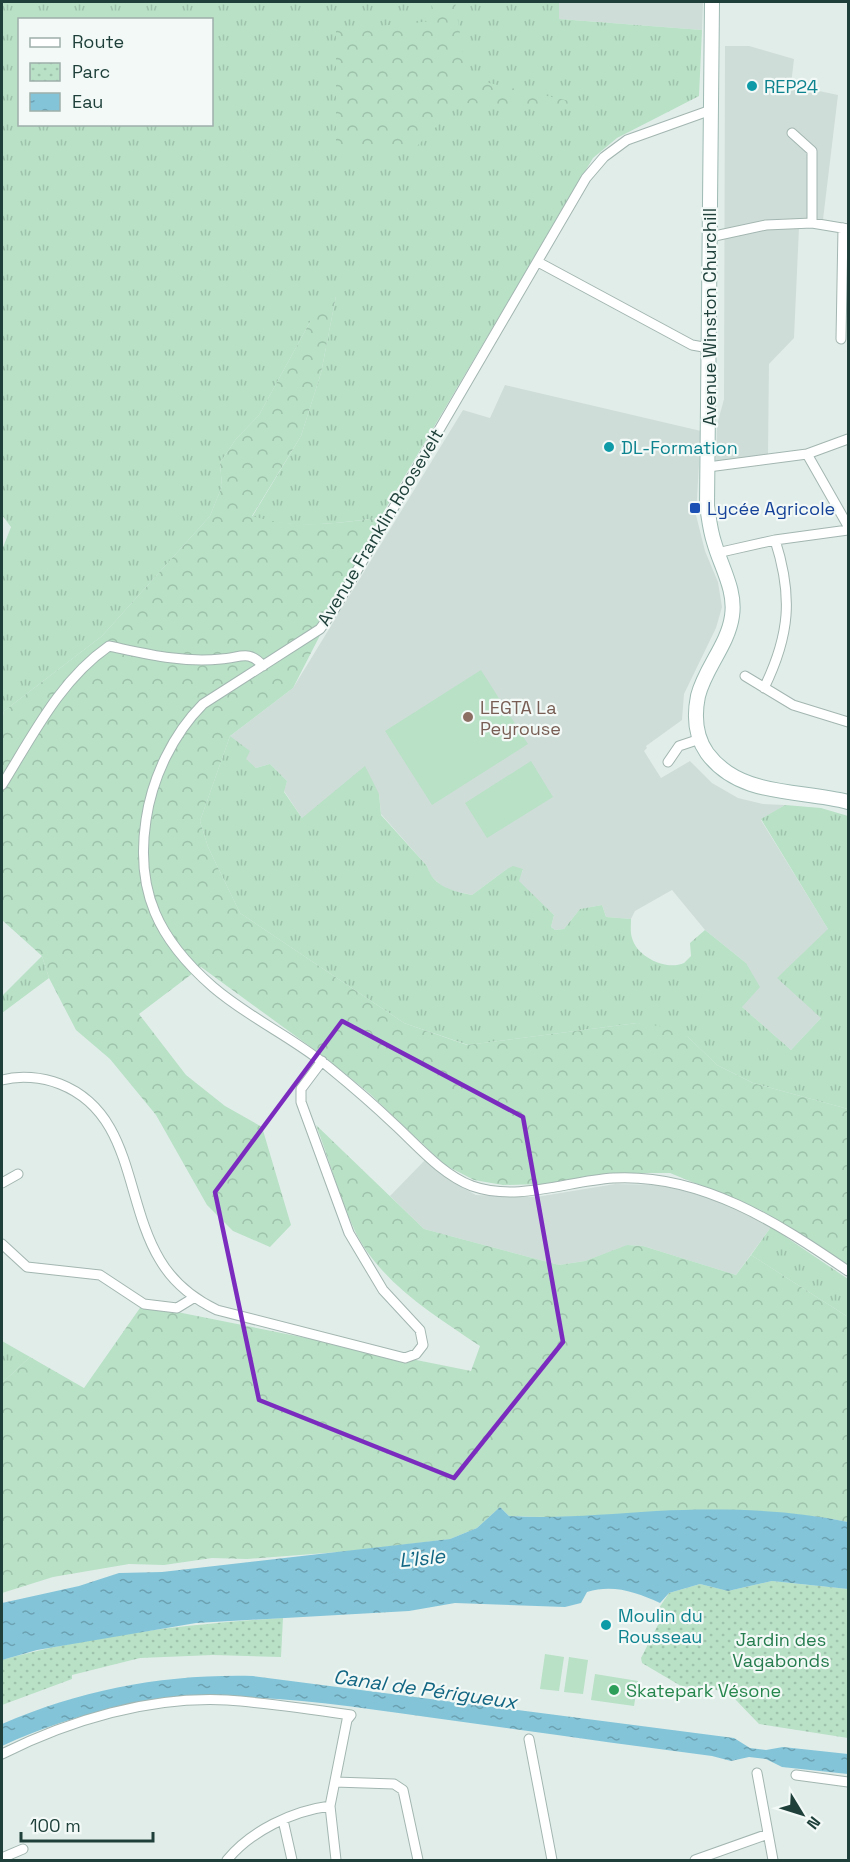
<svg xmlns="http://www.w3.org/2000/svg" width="850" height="1862" font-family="'Space Grotesk',sans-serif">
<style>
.built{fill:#cfddd8}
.grass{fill:url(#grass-tufts);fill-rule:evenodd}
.forest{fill:url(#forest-crowns)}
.park{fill:url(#park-dots)}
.pitch{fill:#b8e1c6}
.water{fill:url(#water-ripples)}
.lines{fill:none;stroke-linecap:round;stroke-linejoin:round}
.street-casing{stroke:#a3b6b1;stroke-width:11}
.secondary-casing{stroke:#9ebab3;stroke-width:16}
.street{stroke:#fff;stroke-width:9}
.secondary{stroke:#fff;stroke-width:14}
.marked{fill:none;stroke:#7b2cbf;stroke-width:4.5;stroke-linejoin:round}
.culture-dot{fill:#0f9aa8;stroke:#f2f9f6;stroke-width:2}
.transit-dot{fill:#1a4fb4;stroke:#f2f9f6;stroke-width:2}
.education-dot{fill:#8d6e63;stroke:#f2f9f6;stroke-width:2}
.leisure-dot{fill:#2e9e5b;stroke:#f2f9f6;stroke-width:2}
.labels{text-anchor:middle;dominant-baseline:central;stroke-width:4.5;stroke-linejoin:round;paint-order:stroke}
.culture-label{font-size:18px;fill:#0d838f;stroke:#f2f9f6;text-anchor:start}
.street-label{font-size:18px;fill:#1f403a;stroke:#f2f9f6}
.transit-label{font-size:18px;fill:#164399;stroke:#f2f9f6;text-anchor:start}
.education-label{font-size:18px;fill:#785e54;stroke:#f2f9f6;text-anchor:start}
.park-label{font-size:18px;fill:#257c4e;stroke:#f2f9f6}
.leisure-label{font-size:18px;fill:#27864d;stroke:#f2f9f6;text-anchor:start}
.water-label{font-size:20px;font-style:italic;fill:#126683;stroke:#f2f9f6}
</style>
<defs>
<pattern id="grass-tufts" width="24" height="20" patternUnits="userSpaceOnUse" patternTransform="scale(1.5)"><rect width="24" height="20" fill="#b8e1c6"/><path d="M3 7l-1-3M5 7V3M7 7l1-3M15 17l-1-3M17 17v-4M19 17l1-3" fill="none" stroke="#9ec2ab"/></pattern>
<pattern id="forest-crowns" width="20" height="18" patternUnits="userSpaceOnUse" patternTransform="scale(1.5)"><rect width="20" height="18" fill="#b8e1c6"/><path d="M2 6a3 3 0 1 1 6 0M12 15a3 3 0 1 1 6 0" fill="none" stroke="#9ec2ab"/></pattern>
<pattern id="park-dots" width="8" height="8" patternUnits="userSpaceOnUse" patternTransform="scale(1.5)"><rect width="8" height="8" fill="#b8e1c6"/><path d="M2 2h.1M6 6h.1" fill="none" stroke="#9ec2ab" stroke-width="1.8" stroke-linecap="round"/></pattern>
<pattern id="water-ripples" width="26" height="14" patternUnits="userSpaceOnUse" patternTransform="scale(1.5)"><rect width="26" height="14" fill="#83c4d9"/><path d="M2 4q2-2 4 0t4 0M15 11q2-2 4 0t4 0" fill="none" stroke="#6ba1b1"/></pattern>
</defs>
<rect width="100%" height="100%" fill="#e1ede9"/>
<path class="built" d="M559,2H703L702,30L559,19Z
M725,46H749L794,59L791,85L838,95L822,228H799L794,338L769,364L768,454L716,462L717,425L724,399Z
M505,385L701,431L696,515L705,551L718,582L722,607L716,628L684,694L682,720L646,746L647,748L644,751L661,778L690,761L712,783L738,798L763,804L785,805L761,820L828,929L821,1018L791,1050L742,1007L746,963L705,930L672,890L635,911L631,919L606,917L602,905L580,909L564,929L555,930L551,927L554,915L518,881L523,870L507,869L472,895L445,889L429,874L427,866L381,814L379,794L302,818L284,791L287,781L270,764L256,768L245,759L230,736L293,688L463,410L490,418Z
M425,1160L452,1182L476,1195L536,1197L615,1184L663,1185L710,1198L750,1214L771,1227L736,1275L643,1246L628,1245L585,1261L559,1265L424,1229L390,1196Z"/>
<path class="grass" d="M2,2H559V19L702,30L699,96L617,138L593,158L380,518C334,523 297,530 252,517L301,436L321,373L336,296L310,322L259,415L236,439L220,463L222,486L210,516L102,636L4,711L2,720V550L11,527L2,515ZM20,20H212V124H20Z
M230,736L250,751L246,759L256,768L270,764L287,781L284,792L302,818L365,766L379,794L381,815L427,866C433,887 453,891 472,895L507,869L513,866L523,869L519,881L554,915L551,927L555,930L564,929L580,909L602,905L606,917L631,919C631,925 630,932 632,938C637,957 666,971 684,963L691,956L690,943L705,930L746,963L760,987L742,1007L791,1050L821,1018L777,978L828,929L761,819L785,805L821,808L848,816V1109L753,1083L717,1065L688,1037L637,1023L468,1045L404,1023L240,913L208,847L200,821Z
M42,956L49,978L2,1013V996Z
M771,1227L848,1279V1317L751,1255Z
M2,1341L30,1357L2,1383Z"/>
<path class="forest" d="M431,2H455L467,78L592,106L460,103L417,146L336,151V30L433,21Z
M328,293L336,296L321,373L301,436L252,516C297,530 334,523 380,518L293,688L230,736L200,821L208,847L240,913L404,1023L467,1045L637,1023L673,1028L688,1037L717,1065L753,1083L848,1109V1268L761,1210L670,1173H610L543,1184L503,1185L474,1180L445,1165L369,1093L327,1059L201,967L139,1014L186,1075L225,1106L262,1127L291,1225L270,1247L233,1231L207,1205L156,1115L110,1059L76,1030L49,978L42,956L2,920V720L4,711L102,636L210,516L222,486L220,463L236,439L259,415L310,322Z
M316,1125L424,1229L559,1265L585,1261L627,1245L643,1246L736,1275L751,1255L848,1317V1522C736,1499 622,1522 509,1516L500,1507L477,1528L450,1539L352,1551L247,1559L212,1558L164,1565L129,1564L53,1577L2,1593V1383L30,1357L84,1388L142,1305L471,1371L480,1346C434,1315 379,1282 354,1229C339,1196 329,1159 316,1125Z"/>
<path class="park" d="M772,1581L848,1589V1738L759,1724L733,1697L714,1689L681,1686L642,1663L641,1658L660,1621L653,1617L669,1593L700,1584L728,1591Z
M283,1618L281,1657L213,1655L140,1658L72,1675V1679L2,1705V1660C93,1635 189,1624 283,1618Z"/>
<path class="pitch" d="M481,670L528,744L432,805L385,731Z
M531,761L553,797L487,838L465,803Z
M545,1654L564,1657L559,1691L540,1689Z
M569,1657L588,1660L583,1694L564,1692Z
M595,1674L638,1681L634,1706L591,1700Z"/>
<path class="water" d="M500,1507L509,1516C558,1519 607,1514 656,1511C720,1508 786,1509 848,1522V1589L772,1581L728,1591L700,1584L669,1593L660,1603C636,1592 613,1584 587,1592L581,1603L565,1607L455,1603L409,1611L196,1623L37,1650L2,1660V1603L79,1586L119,1573L162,1572L450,1539L477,1528Z
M253,1676L734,1738L750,1748L766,1750L783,1747L848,1754V1774L782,1767L766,1759L749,1757L731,1761L712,1756C627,1745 541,1733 456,1721C287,1698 164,1672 2,1746V1724C83,1689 165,1674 253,1676Z"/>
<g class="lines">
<defs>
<path id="street" d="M711,110L627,140L604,157L586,178L334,610L320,629L203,704C173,734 152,778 146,820C135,892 159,940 213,987C249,1018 294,1038 330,1068C352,1086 373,1104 394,1124C417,1145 441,1174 472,1186C518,1202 567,1181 613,1178C701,1173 778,1223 848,1271
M792,133L812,151V223
M710,237L766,225L812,223L848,229
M538,262L692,345L709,348
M841,339L843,228
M807,454L848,526
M708,467L807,454L848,439
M717,553L775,540L848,530
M745,676L793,705L848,722
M764,688C790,635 793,596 775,540
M668,762L679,746L700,739
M2,785C33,735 60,680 109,646C147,654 182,663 221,659C240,658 249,649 263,666
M2,1080C20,1075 42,1077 60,1084C134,1113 124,1201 160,1260C173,1282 194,1299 217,1310L405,1358L416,1354L423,1345L420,1330L383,1290L349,1233L301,1102V1089L322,1061
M2,1183L18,1174
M2,1244L27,1267L100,1275L144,1304L177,1308L195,1297
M529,1739L552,1860
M2,1754C70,1720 150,1696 227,1700C269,1703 310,1709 351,1715L347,1720L330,1806L336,1860
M757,1773L773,1860
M796,1775L848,1782
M335,1782L394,1784L403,1790L418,1860
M283,1820L292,1860
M2,1858L23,1849
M227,1860C251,1831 292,1811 330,1806
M695,1860L768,1834"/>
<path id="secondary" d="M712,2L707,506C709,518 710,530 714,542C721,567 736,590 732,616C728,645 705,668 698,696C694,716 695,736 707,753C740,798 800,789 848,802"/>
</defs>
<use href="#street" class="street-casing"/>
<use href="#secondary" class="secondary-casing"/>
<use href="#street" class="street"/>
<use href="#secondary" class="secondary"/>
</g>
<path class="marked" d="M342,1021L523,1117L563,1342L454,1478L259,1400L215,1192Z"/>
<g class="culture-dot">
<circle cx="752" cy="86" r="6"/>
<circle cx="609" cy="447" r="6"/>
<circle cx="606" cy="1625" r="6"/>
</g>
<rect class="transit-dot" x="689" y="502" width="12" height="12" rx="3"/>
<circle class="education-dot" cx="468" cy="717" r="6"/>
<circle class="leisure-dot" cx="614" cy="1690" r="6"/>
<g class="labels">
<g class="culture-label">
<text x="764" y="86">REP24</text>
<text x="621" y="447">DL-Formation</text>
<text x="618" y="1615">Moulin du<tspan x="618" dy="21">Rousseau</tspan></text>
</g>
<g class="street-label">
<text transform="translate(709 317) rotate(-90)">Avenue Winston Churchill</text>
<text transform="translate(380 527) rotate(-59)">Avenue Franklin Roosevelt</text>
</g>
<g class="transit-label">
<text x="707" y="508">Lycée Agricole</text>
</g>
<g class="education-label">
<text x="480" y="707">LEGTA La<tspan x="480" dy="21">Peyrouse</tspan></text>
</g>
<g class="park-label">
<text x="781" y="1639">Jardin des<tspan x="781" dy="21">Vagabonds</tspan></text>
</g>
<g class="leisure-label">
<text x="626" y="1690">Skatepark Vésone</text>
</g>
<g class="water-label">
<text transform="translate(422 1558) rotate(-6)">L'Isle</text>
<text transform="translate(425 1689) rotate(8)">Canal de Périgueux</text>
</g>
</g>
<rect width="850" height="1862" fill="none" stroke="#1f403a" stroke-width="6"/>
<rect x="18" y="18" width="195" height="108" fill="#f2f9f6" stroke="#9eafab" stroke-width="1.5"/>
<rect x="30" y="38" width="30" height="9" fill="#ffffff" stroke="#9eafab" stroke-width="1.5"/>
<text x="72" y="48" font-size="18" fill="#1f403a">Route</text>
<rect x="30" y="63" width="30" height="18" fill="url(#park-dots)" stroke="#9eafab" stroke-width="1.5"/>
<text x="72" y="78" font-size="18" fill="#1f403a">Parc</text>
<rect x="30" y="93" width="30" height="18" fill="url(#water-ripples)" stroke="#9eafab" stroke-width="1.5"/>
<text x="72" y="108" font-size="18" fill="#1f403a">Eau</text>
<g transform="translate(802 1814) rotate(128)" stroke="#f2f9f6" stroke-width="4.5" paint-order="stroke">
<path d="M0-4.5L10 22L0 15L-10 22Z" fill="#1f403a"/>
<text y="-9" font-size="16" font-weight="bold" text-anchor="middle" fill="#1f403a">N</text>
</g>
<path d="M21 1832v9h132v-9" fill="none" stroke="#1f403a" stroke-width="3"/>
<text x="30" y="1832" font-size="18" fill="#1f403a" stroke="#f2f9f6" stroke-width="4.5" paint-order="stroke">100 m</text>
</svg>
